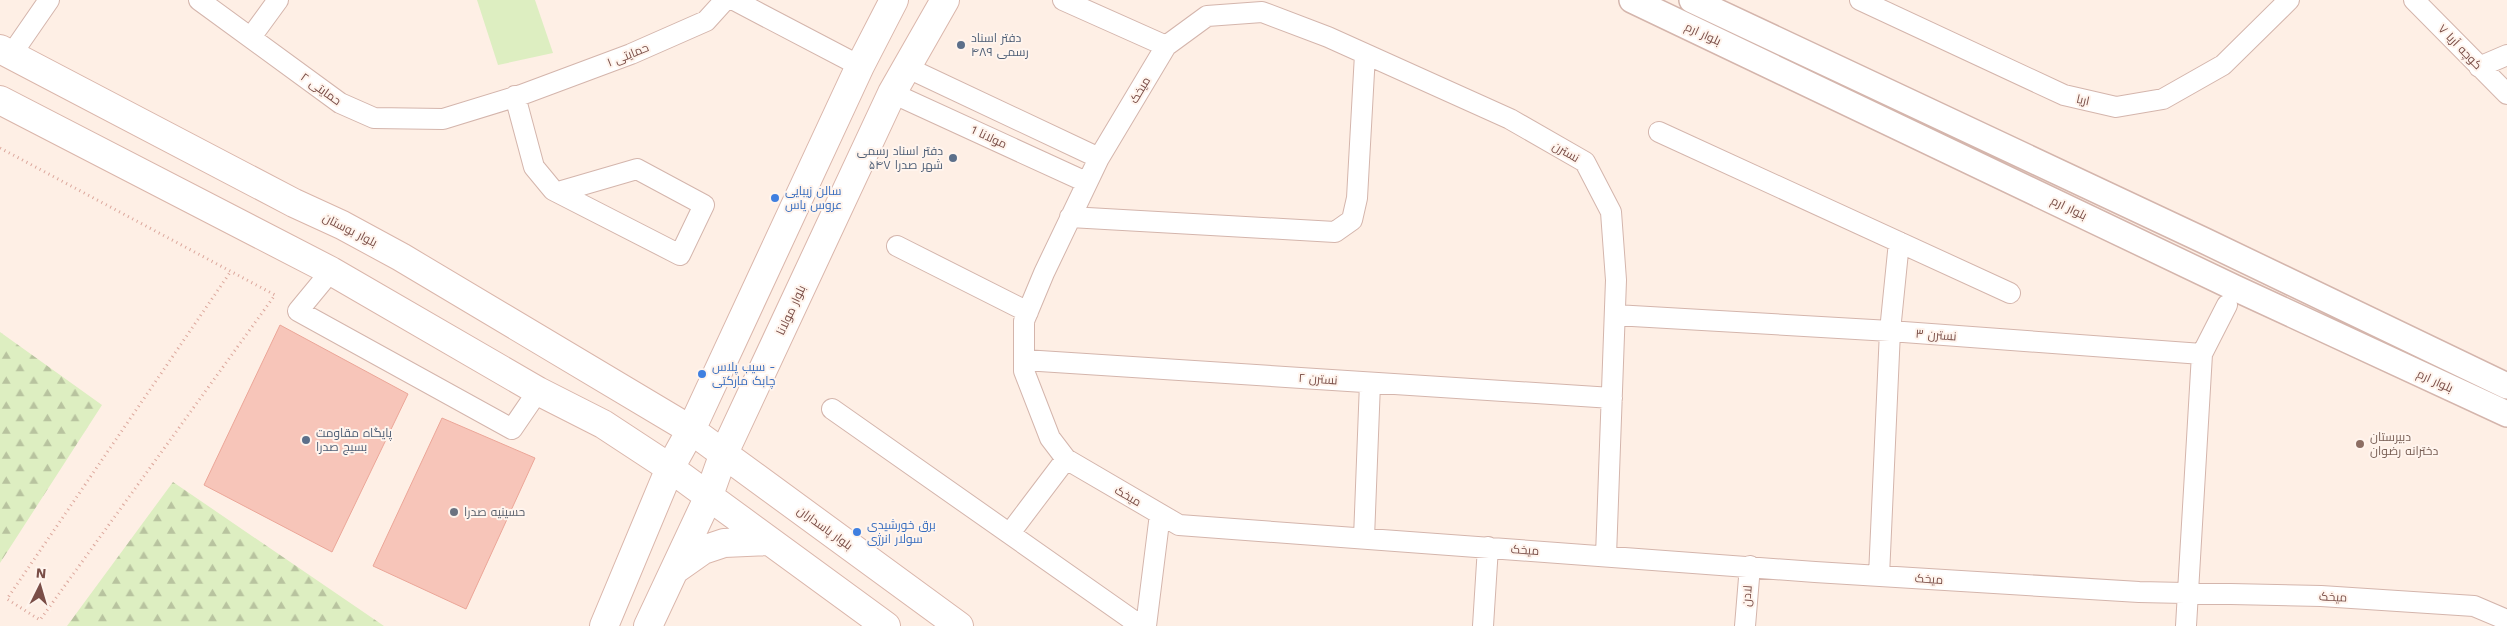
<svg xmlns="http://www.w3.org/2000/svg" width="2507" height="626" font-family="'Work Sans',Cairo,sans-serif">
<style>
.forest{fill:url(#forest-firs)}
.park{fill:#ddeec1}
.building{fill:#f7c5b9;stroke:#eba698}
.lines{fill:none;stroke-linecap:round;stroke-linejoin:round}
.minor-casing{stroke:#d4b5ac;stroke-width:22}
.tertiary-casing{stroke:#d4b5ac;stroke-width:28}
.secondary-casing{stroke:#dab6ab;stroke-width:30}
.path{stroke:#dca79c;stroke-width:3;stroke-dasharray:1 4;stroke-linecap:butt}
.minor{stroke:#fff;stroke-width:20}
.tertiary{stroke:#fff;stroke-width:25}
.secondary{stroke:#fff;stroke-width:28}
.service-dot{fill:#5c6f8a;stroke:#fff4ed;stroke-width:2}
.shop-dot{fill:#3f7fe0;stroke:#fff4ed;stroke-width:2}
.education-dot{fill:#8d6e63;stroke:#fff4ed;stroke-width:2}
.worship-dot{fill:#6b7280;stroke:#fff4ed;stroke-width:2}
.labels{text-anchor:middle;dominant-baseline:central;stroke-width:4;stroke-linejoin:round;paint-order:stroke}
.street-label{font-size:12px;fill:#7a4e47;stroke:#fff4ed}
.service-label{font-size:12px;fill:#4e5e75;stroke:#fff4ed;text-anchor:start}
.shop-label{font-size:12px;fill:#366cbe;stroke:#fff4ed;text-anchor:start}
.education-label{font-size:12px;fill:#785e54;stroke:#fff4ed;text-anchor:start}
.worship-label{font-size:12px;fill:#5b616d;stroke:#fff4ed;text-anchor:start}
</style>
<defs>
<pattern id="forest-firs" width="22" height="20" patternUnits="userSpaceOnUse" patternTransform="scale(1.25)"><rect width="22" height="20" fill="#ddeec1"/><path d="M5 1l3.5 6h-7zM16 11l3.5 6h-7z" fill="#b8c39f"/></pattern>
</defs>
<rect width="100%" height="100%" fill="#feefe5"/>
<path class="forest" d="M0,332L102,405L0,563Z
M173,482L384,626H67Z"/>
<path class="park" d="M477,0H535L553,53L498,65Z"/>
<path class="building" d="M280,325L408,394L332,552L204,485Z
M442,418L535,458L466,609L373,566Z"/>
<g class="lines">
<defs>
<path id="minor" d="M199,0L340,103L374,118L443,119L521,95L631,54L706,21L725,0
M734,0L860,66
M1063,0L1166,46
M1860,0L2064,95L2116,107L2163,99L2223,65L2289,0
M2414,0L2507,94
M251,37L278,0
M11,55L49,0
M2479,67L2507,55
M908,68L1099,158
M892,93L1086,182
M515,96L534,167L553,190L680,255L704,205L637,169L558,192
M1659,132L2010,293
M1070,217L1335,232L1352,220L1357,198L1365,54
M897,246L1028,312
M331,271L298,311L512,429L538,391
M1615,315L1890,331L2202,354L2227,305
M1024,360L1612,398
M832,409L1141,626
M1010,533L1066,459
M1364,538L1370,383
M1606,556L1616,280L1611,212L1585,162L1510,119L1328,37L1262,12L1207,16L1166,46L1099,158L1044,273L1024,321V371L1050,438L1066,459L1179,525L1815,572L2139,592L2321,596L2474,606L2507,620
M1879,576L1890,331L1899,242
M1146,626L1160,514
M1483,626L1488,547
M1745,626L1750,566
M2186,626L2202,354"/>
<path id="tertiary" d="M1632,0L2235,288L2507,414
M1692,0L2205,241L2507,386"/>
<path id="secondary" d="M0,49L294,203L342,225L401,257L691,430L959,626
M0,100L331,271L538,391L603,424L670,468L886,626
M676,569L703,550L724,543L768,541
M604,626L670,468L691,430L860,66L894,0
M648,626L708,498L724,453L892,93L945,0"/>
</defs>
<use href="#minor" class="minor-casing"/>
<use href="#tertiary" class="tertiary-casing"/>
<use href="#secondary" class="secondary-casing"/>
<path class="path" d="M0,148L275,295L40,620L7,599L231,271"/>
<use href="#minor" class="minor"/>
<use href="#tertiary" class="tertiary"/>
<use href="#secondary" class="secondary"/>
</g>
<g class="service-dot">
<circle cx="961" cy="45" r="5"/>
<circle cx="953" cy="158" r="5"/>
<circle cx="306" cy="440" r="5"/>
</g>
<g class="shop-dot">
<circle cx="775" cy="198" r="5"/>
<circle cx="702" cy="374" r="5"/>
<circle cx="857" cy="532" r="5"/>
</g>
<circle class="education-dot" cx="2360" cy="444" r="5"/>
<circle class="worship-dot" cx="454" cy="512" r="5"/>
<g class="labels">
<g class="street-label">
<text transform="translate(1703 34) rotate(25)">بلوار ارم</text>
<text transform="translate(2460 47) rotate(46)">کوچه آریا ۷</text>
<text transform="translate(628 55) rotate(-22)">حمایتی ۱</text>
<text transform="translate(321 89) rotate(35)">حمایتی ۲</text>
<text transform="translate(1140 90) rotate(-59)">میخک</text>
<text transform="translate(2083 100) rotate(13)">اریا</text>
<text transform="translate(989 137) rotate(25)">مولانا 1</text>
<text transform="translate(1566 152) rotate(30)">نسترن</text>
<text transform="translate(2069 208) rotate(26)">بلوار ارم</text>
<text transform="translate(350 230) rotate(27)">بلوار بوستان</text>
<text transform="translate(791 310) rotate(-65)">بلوار مولانا</text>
<text transform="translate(1936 335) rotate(4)">نسترن ۳</text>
<text transform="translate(1318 379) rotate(4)">نسترن ۲</text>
<text transform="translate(2435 381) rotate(25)">بلوار ارم</text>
<text transform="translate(1128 496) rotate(30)">میخک</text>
<text transform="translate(825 528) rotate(36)">بلوار پاسداران</text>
<text transform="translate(1525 550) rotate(4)">میخک</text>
<text transform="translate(1929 579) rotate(4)">میخک</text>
<text transform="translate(1747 596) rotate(-86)">لادن</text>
<text transform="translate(2333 597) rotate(3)">میخک</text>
</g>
<g class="service-label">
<text x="971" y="38">دفتر اسناد<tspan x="971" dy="14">رسمی ۴۸۹</tspan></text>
<text x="943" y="151" text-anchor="end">دفتر اسناد رسمی<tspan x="943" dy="14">۵۴۷ شهر صدرا</tspan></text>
<text x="316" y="433">پایگاه مقاومت<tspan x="316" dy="14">بسیج صدرا</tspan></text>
</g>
<g class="shop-label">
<text x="785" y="191">سالن زیبایی<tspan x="785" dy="14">عروس یاس</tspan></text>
<text x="712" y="367">سیب پلاس -<tspan x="712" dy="14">چابک مارکتی</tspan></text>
<text x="867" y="525">برق خورشیدی<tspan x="867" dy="14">سولار انرژی</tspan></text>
</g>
<g class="education-label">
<text x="2370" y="437">دبیرستان<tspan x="2370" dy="14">دخترانه رضوان</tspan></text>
</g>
<g class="worship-label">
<text x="464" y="512">حسینیه صدرا</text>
</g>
</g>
<g transform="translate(40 586) rotate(5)" stroke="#fff4ed" stroke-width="4" paint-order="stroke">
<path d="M0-4L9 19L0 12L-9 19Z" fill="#7a4e47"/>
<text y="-8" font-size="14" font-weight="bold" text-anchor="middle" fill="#7a4e47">N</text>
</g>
</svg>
